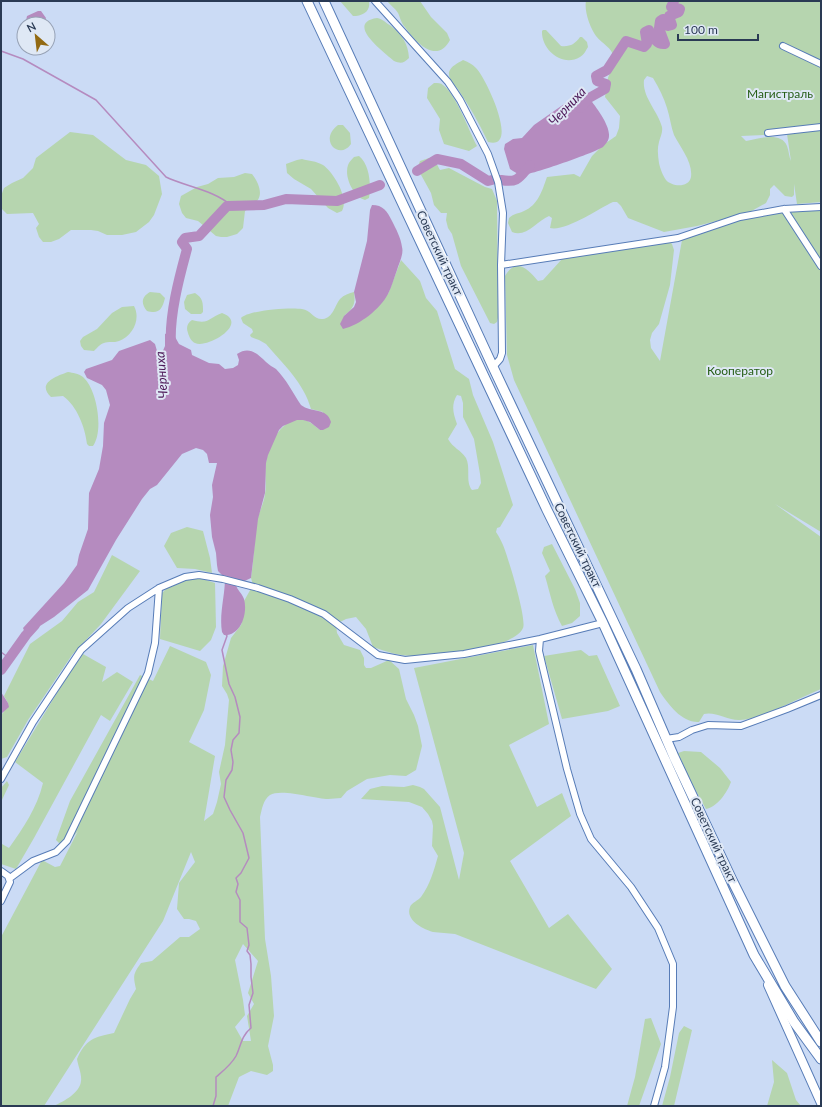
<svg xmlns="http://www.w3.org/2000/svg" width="822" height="1107" font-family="Lato,sans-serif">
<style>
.green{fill:#b6d5af;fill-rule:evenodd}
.water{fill:#b58bbf}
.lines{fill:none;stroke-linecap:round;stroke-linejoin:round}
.stream{stroke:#b58bbf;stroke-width:1.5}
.river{stroke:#b58bbf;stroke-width:10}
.minor-casing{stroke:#577cb7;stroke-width:8}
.major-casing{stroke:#577cb7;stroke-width:10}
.highway-casing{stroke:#577cb7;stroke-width:11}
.minor{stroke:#fff;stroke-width:6}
.major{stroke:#fff;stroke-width:8}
.highway{stroke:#fff;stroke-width:9}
.labels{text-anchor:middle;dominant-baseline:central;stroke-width:4;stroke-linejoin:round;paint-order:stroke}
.park-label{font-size:12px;fill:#255d15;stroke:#dfe8f5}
.street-label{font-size:12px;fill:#2a3a54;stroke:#dfe8f5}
.water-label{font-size:13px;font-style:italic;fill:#4c1757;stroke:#dfe8f5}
</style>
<rect width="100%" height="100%" fill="#cbdbf5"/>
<path class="green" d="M340,1H369C371,12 362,16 353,16Z
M387,1H420L431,17L447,33L450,40C437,65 415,42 405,27C401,23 400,17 398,13C395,8 390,5 387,1Z
M586,1H821V202L797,204L794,184V195L792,197L785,196L774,185L770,189V195L766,203L748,213L697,226L664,232L628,218L621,206L617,202H613C598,209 565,232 550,228L552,218L549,216C537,221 526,238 512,232L508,223L509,218C514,213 518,214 524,211C538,205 542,191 547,177L574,174L580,177L592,156L603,145L616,136L619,128L620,116L605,97C606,91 606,85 608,78C610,72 615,65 614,58C612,47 602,44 596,36C590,28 584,11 586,1ZM647,76L653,78C659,88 664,98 667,108C670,117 671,127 674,135C680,147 693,162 691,177C689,188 672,187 666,180C663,176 660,168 659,163C658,156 657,149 659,142C660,137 663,133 662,127C658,111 642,97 644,80ZM787,134L791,161C789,157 789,151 787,146C781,131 758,139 746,141L741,136Z
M377,18C383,19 386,23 391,26C402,35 408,43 409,58C404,63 401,64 394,61C385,53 344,23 377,18Z
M543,30H546L561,46C570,47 575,44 580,37H582L587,42L588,47C586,50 584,55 580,57C562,68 541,49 542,31Z
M463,60C468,62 472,64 476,68C485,76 521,151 488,142C479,123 469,105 457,88C453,84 448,78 449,72C451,66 458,63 463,60Z
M434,83C438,83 441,83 443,85C456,94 469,131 477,146L469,151L444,144L439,130L440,119L427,98L428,88Z
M338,125H343L350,133L351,144C339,161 318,140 338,125Z
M70,132L93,135L126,160L146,165L159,176L162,194L154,215L149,222L136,232L122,235H107L98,231L91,230H71L59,239L51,242H43L39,237L36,228L39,224L33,213L7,214L1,208V196L4,188L12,183L23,178L33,168L36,158Z
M359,156C370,165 371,185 369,198L365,200C353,196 344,177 348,165C349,162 352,159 354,157Z
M429,158C436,160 437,165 440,170L449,168L485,187L492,189L497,201L498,318L497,322L494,324L490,323L461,266L452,234L448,228L446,220L447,213H441L434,205L431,193L420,173L419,164L420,161Z
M302,159C309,161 316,161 323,165C334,173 349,198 342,211L337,213L328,208L311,189L294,179L287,173L286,164L297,160Z
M245,173L252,174C257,180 264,193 257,201C254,205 249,208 245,211L243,228L237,234L227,237H221L216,236L198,221L186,218L182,213L179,204L181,196L197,187L208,184L218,178L234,177Z
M821,210V532L775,504L821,537V689C801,697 761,719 740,720C729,721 715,711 704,714L699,722C682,723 669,705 660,692L514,380L507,355L505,276C516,257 528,269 538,281L543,280L562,259L572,254L670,242L672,244L674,250L670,285L659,324L652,333L650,340L651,348L660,361L682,240L733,221L793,211Z
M401,260L420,281L426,298L437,311L455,369L469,379L473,395L493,442L513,505L500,527L497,528L496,532C499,536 501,541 503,545C508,557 527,619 523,628C514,649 436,657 414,656C400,656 387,652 373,647L366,629L356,617L346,619L336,624L337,633L344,645L360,650L364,658V665L366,668H371L389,660L399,669L406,699L414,715L418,726L422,746L416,770L406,776L390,775L367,779L347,791L341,798C337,798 332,799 328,799C316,799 281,788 270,795C263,800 262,809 260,817L265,939L271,976L274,1016L268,1046L273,1065V1071L267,1075L251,1071L239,1077L228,1106H54C64,1101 80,1093 81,1081C82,1074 78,1066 77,1059C86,1039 94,1037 114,1033L130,999L136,989C133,976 133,974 141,963L152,961L180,937H189L200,929L196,921L189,919H184L177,909L179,883L195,862L191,852L163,921L44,1106H1V937L42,860L55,867L60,866L78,831L64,848L56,840L70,801L140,675L153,681L170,646L206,662L211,675L204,710L189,742L215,756L204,821L213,814L217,802L221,784L219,772L225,745L229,700L227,694L222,686L223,666L231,638L241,625L245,609L244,601L253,585L251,578C254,559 254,540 257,521C259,512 264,503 265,494C267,484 264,473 266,463C268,446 282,415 304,420C310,421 315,426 320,430L323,412L311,409C304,383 283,364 266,344L259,340L251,337L250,335L253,332L252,329L243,323L241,318C249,310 291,307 302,309C311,310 314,320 323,319C333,318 335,305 340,299C344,295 349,293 354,292C356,304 353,309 344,316L388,294ZM457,395L461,396L463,403V417L474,439L480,474L481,483L478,489L472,490C465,481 471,468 466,458C461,450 453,448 448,439L457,424C453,413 451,405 457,395ZM243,944L258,961L248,993L254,1004L247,1016L251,1041H243L235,1027L245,1015L243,1000L235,960Z
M150,292L160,293L165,298C162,310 159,314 147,311C141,304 141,297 150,292Z
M195,293C203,298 203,303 203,312L201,314H191L185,309L184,302L187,295Z
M134,306C141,319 133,336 119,341C114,343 108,341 104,343C100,344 97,348 94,351L84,350L81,346L80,341L83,337L97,329L112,313L122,307Z
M222,313C250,323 208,349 195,343C192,342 189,337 188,333C186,328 187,323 192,320C209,325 208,318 222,313Z
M68,372C73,373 78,373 83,377C97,389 104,431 93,446H89L87,444C85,427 77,406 63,396L51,397C36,383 57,376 68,372Z
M187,527L203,531L210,558L212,573L195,569L177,568L164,546L171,533Z
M552,544L575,589L580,603V616L572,623L562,626C553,610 550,593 545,576L550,571L542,553L544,547Z
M112,555L140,571L101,624L72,655L28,720L7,757L1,759V714L3,713L8,703L4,696L30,644L62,621L78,602L94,592Z
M185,578H200L215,583L216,627L211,640L200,651L160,639L162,593L172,583Z
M533,645L549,724L509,745L537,807L562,793L571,816L510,861L549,928L568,914L612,969L596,989L455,934C448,933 440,933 433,932C423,929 405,920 410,907C412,902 418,901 421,897C430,885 434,870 438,856L432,846L433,826L432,821L428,814L422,807L409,802L361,799L370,789L382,786L404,787L413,785L420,787L424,789L440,807L459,880L464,853L414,668Z
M581,650L589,656L597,655L620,706L608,711L562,719L544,656Z
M83,654L106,667L102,682L117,672L133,682L110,721L101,715L34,838L16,869L1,864V837L2,844L9,848C23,828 37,808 43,783L15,762L63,683Z
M684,751L701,752L720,768L731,782C727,793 717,807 706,809L691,782L678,753Z
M7,781L9,785L1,802V788Z
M651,1018L661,1044L639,1106H627L635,1077L645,1019Z
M684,1026L692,1030L674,1106H662L670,1077L679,1033Z
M772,1060L787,1073L796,1100L801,1106H767L774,1082Z"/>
<path class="water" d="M38,11H41L46,18L45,21L35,24H28L26,21L27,16Z
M577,97L589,98C596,107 610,125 609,136C609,140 606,144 603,147C596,152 529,176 521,175C518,174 513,171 510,169L504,149L505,144L513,139L522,138L534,125L567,102Z
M372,205C383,205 387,211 392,221C396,229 401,238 402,247C404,254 399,263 397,270C394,278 392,286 388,294C380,309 360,325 343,329L340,324L344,316L354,307L356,302L354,292L367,241L370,210Z
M170,332L174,335L179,344L191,350L192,355L209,363L219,364L225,369L233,368L238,365L239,360L237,354C249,346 257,353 266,362C269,365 273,367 276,369C286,379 293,393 301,405C311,413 327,407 331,422L329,427L323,430H320L310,422L303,420H297L283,426L279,430L268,455L266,463L265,493L258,519L251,578L236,585C237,590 242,593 244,599C248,613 241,636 224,635L222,632C219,614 225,596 225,578L218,571L217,565L216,553L212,537L210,515L213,497L212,485L217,463H209L207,454L203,450L196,448L182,454L157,485L150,489L142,499L116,540L88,590L54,617L26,635L23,628L64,583L77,565L79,555L88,529L89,493L99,469L103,446L104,423L110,405L106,390L102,385L87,378L84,372L86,369L112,360L119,351L150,340L155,344L157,351L162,353L165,346V334Z
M1,692L8,703L9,707L1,714Z"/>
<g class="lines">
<path class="stream" d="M1,51L23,59L96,100L166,177C187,187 214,190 232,206
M1,652L9,658
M213,1106L216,1096V1077C223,1071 231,1065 236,1056C241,1046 241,1036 251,1028L249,1005L253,993L251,977V964L250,955L247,951L249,945L247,928L240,922V900L236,892L238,884L236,878L241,873L249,858L243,833L230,810L224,797L226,780L232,770L233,762L231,750L233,740L239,733L240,717L235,697L229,684L222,650L227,636L225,633"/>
<path class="river" d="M580,108L589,98L605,89L606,84L597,81L596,76L607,70L626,41L644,47L647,44L645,32L649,30C653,37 656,45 665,44L659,28L660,21L663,19L668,26L672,25L669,16L679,12L680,9L671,7L674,1
M417,171L437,159L461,164L488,181L492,180
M501,180C518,183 519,178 530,165
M171,345C169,316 179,278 187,249L182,242L185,238L199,236L227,206L264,205L286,199L337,201L380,185
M1,670L26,635L35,625"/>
<defs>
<path id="minor" d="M375,1L448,82L460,100L488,154L498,182L503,213L501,265L502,353L500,359L493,367
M783,46L821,64
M768,133L821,127
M784,209L821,266
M501,265L678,238L740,217L784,209L821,207
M540,639L539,651L542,664L567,769L580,814L591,839L631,887L658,928L673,964V1007L665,1067L654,1106
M666,739L679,737L692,730L708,725L741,726L787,709L821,695
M1,779L33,722L81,650L128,608L159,588L185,577L199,575L223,579L258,588L290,599L324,614L378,655L405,660L464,654L540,639L603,623
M1,871L8,876L10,882L1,901
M10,878L33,861L56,852L67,841L148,673L155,643L159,588"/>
<path id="major" d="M768,985L821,1103"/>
<path id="highway" d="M307,1L547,510L603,623L754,955L794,1022L821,1059
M324,1L493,367L636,669L674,757L733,882L785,986L821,1042"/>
</defs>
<use href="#minor" class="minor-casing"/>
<use href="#major" class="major-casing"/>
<use href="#highway" class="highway-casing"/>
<use href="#minor" class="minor"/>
<use href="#major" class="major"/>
<use href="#highway" class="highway"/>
</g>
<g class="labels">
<g class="park-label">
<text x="780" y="93">Магистраль</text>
<text x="740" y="370">Кооператор</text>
</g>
<g class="street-label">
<text transform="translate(440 253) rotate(65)">Советский тракт</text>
<text transform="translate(578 545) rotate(64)">Советский тракт</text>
<text transform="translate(714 840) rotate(65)">Советский тракт</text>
</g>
<g class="water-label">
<text transform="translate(567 106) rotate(-46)">Черниха</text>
<text transform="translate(161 375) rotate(-94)">Черниха</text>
</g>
</g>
<rect width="822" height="1107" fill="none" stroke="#2a3a54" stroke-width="4"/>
<g transform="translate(36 36) rotate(332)"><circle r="19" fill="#dfe8f5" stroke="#97a2b5"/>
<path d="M0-3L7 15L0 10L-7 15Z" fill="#926912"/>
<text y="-6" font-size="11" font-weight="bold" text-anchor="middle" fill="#2a3a54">N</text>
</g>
<path d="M678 34v6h80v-6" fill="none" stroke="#2a3a54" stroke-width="2"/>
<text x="684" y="34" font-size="12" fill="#2a3a54" stroke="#dfe8f5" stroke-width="3" paint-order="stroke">100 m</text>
</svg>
